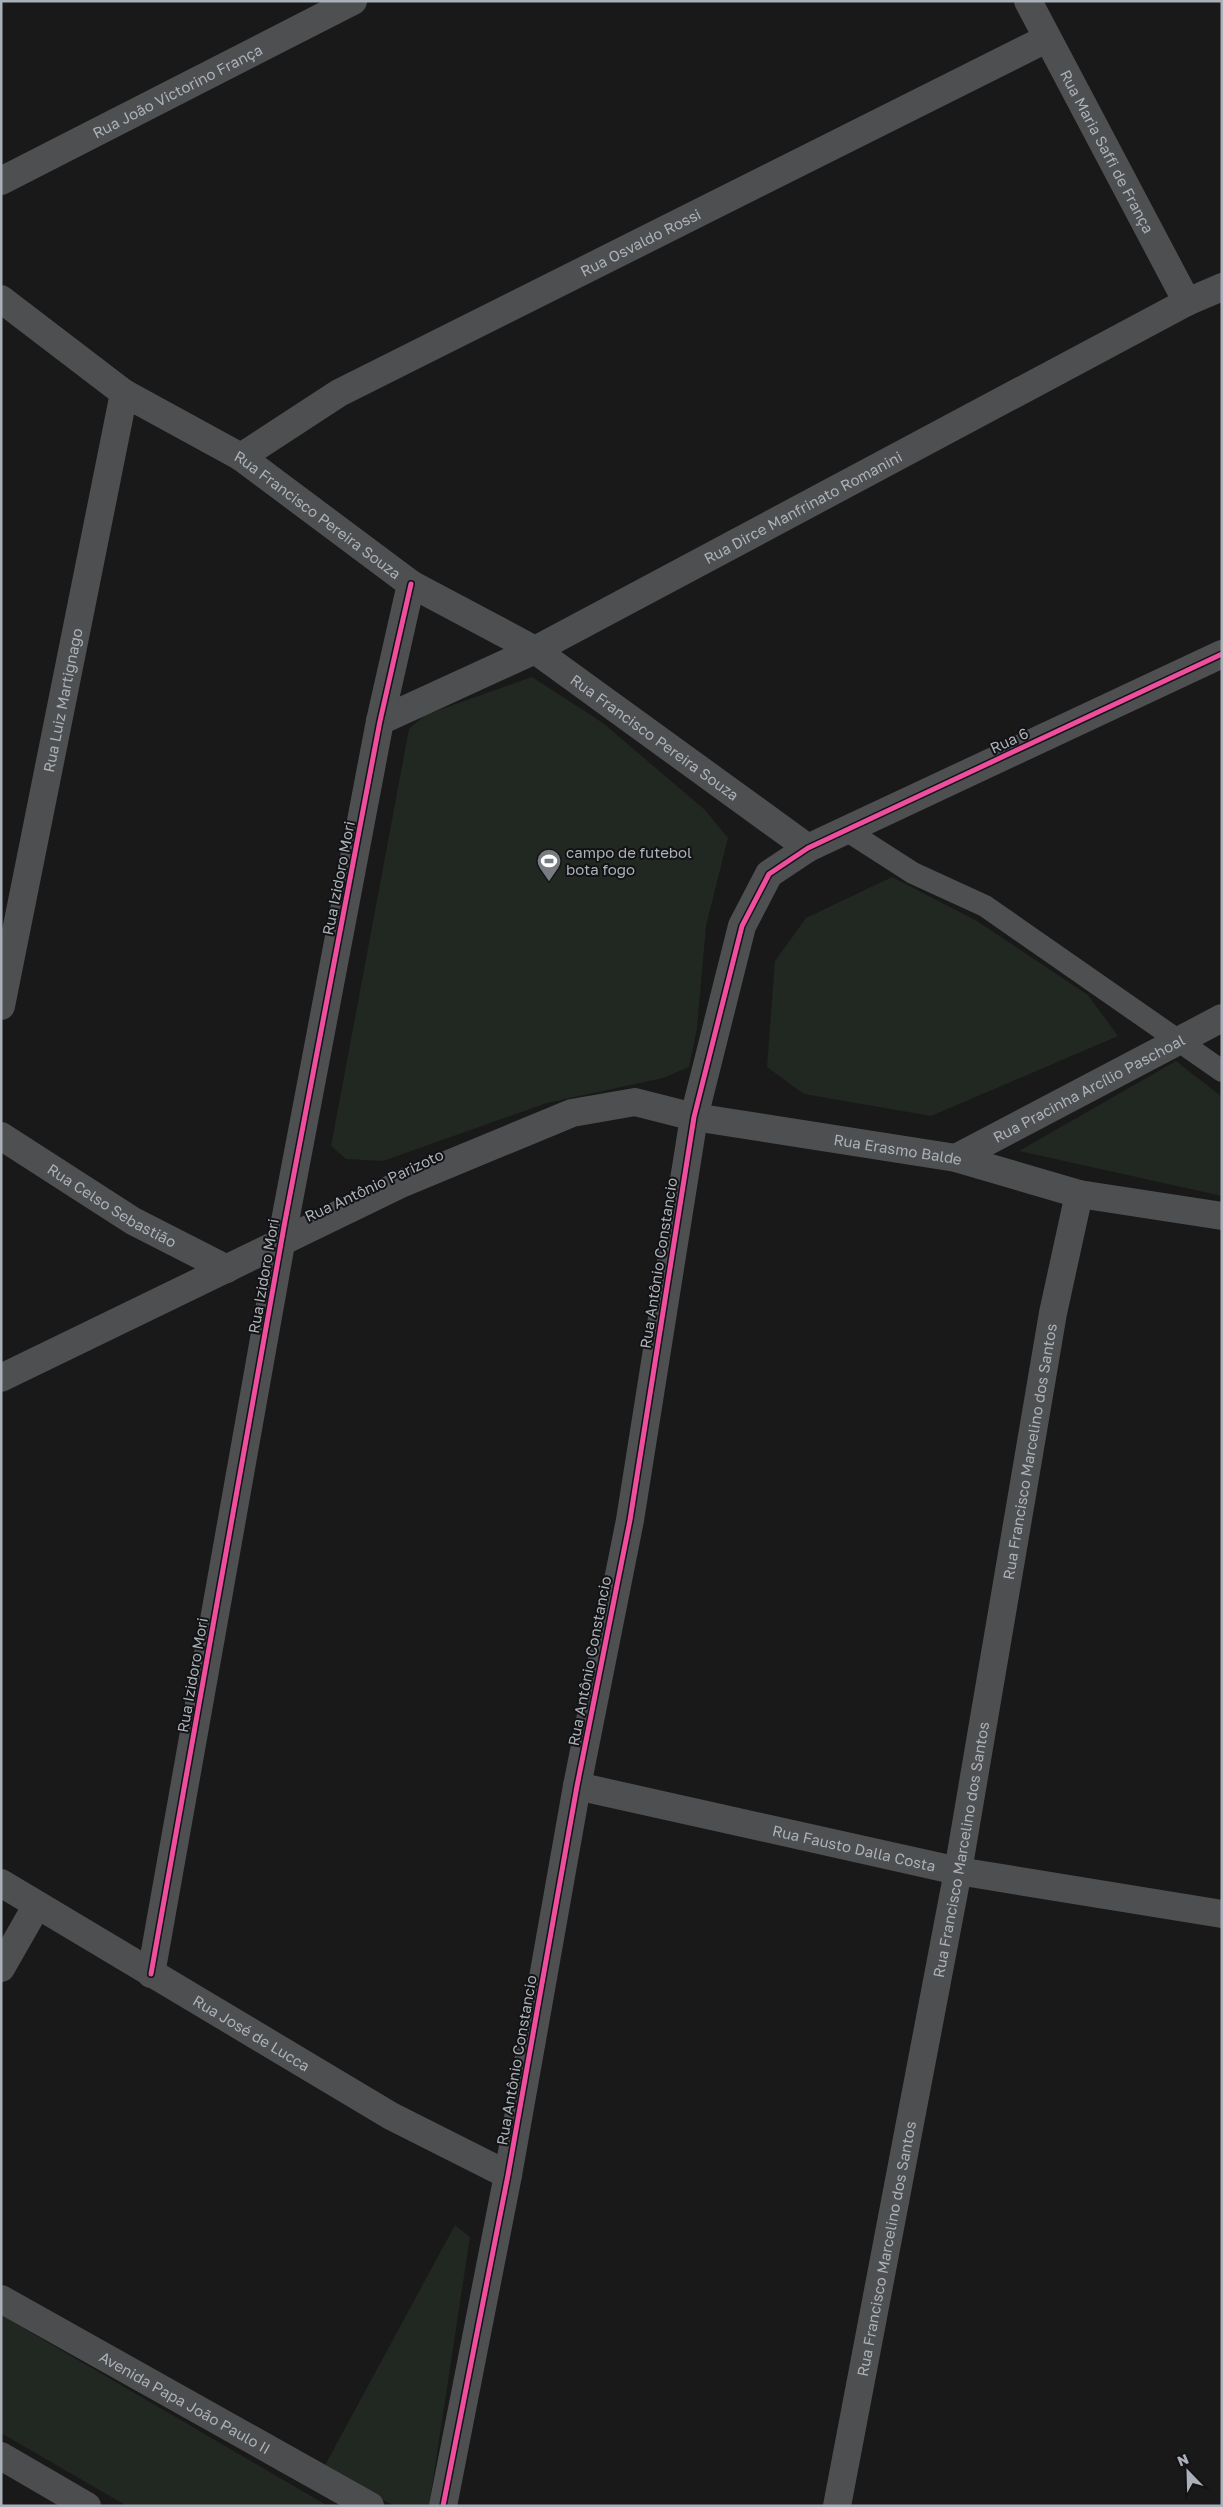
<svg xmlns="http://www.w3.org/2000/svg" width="1223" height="2507" font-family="'Golos Text',sans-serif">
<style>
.green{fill:#212721}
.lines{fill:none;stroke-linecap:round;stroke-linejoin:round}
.lane{stroke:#4d4f51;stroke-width:22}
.street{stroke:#4d4f51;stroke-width:28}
.secondary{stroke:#4c4d4f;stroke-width:28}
.cycleway-casing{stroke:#131315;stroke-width:8}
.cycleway{stroke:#ef4d9e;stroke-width:5}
.labels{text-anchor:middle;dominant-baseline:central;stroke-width:4;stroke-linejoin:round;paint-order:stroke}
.street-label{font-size:15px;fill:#abb1b8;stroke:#131315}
.poi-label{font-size:15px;fill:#abb1b8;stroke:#131315;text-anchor:start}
</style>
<rect width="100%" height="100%" fill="#191919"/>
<path class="green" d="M532,677L603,723L705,810L728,838L706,926L697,1028L689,1067L663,1078L547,1103L383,1161L346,1159L331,1146L409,729L425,715Z
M892,877L977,921L1088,995L1118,1036L931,1116L804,1094L767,1067L775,961L806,918Z
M1176,1061L1222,1097V1196L1019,1151Z
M455,2225L470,2237L429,2506H395L323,2469Z
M1,2315L328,2506H127L1,2433Z"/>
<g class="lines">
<path class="lane" d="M846,830L913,873L985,906L1222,1071"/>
<g class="street">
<path id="s1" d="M1028,1L1187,302"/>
<path id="s2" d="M1,181L353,1"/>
<path id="s3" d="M1,299L124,393L241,457L411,584L535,650L808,848"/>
<path id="s4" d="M241,457L339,393L1046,39"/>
<path id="s5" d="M380,721L535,650L1187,302L1222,287"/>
<path id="s6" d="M1,1006L124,393"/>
<path id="s7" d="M1,1136L133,1221L227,1269"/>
<path id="s8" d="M956,1158L1222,1018"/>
<path id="s9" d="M1,1378L403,1183L572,1113L635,1102L694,1117L956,1158L1079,1194L1222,1216"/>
<path id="s10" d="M577,1786L958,1871L1222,1914"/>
<path id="s11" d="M1,1883L391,2116L508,2175"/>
<path d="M1,1968L37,1905"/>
<path d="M151,1974L285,1221L380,721L411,584"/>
<path d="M443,2506L508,2175L577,1786L630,1520L694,1117L742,926L769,874L808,848L1222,654"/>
<path id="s12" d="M837,2506L958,1871L1053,1313L1079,1194"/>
</g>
<g class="secondary">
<path id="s13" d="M1,2299L370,2506"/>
<path d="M1,2456L87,2506"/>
</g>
<defs>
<path id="cycleway" d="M151,1974L285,1221L380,721L411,584
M443,2506L508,2175L577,1786L630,1520L694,1117L742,926L769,874L808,848L1222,654"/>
</defs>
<use href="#cycleway" class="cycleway-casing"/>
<use href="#cycleway" class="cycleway"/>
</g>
<defs>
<symbol id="stadium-pin" viewBox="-11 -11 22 30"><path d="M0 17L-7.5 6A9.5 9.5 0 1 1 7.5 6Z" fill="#787c80" stroke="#131315"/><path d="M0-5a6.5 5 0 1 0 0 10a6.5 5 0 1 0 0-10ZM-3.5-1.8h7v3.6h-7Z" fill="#fff"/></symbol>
</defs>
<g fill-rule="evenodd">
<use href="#stadium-pin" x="535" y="847" width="28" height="38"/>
</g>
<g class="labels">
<g class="street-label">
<text stroke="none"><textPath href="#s2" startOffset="198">Rua João Victorino França</textPath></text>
<text stroke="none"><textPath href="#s1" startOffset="170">Rua Maria Saffi de França</textPath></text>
<text stroke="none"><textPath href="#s4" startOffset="454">Rua Osvaldo Rossi</textPath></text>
<text stroke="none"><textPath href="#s5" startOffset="474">Rua Dirce Manfrinato Romanini</textPath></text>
<text stroke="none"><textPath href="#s3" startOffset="384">Rua Francisco Pereira Souza</textPath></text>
<text stroke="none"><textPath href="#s6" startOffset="312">Rua Luiz Martignago</textPath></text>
<text stroke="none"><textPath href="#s3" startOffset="789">Rua Francisco Pereira Souza</textPath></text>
<text transform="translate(1009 740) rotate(-25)">Rua 6</text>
<text transform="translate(338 878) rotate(-79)">Rua Izidoro Mori</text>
<text stroke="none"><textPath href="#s8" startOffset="150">Rua Pracinha Arcílio Paschoal</textPath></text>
<text stroke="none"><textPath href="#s9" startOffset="961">Rua Erasmo Balde</textPath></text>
<text transform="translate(374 1185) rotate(-25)">Rua Antônio Parizoto</text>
<text stroke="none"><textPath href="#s7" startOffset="131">Rua Celso Sebastião</textPath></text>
<text transform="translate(658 1263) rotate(-81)">Rua Antônio Constancio</text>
<text transform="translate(263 1276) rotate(-80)">Rua Izidoro Mori</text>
<text stroke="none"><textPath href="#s12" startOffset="1072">Rua Francisco Marcelino dos Santos</textPath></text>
<text transform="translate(589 1661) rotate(-79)">Rua Antônio Constancio</text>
<text transform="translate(192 1675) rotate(-80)">Rua Izidoro Mori</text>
<text stroke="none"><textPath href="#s10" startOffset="284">Rua Fausto Dalla Costa</textPath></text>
<text stroke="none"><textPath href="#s12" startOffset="668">Rua Francisco Marcelino dos Santos</textPath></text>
<text stroke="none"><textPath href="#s11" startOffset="292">Rua José de Lucca</textPath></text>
<text transform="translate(516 2060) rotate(-80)">Rua Antônio Constancio</text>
<text stroke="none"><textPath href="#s12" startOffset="262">Rua Francisco Marcelino dos Santos</textPath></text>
<text stroke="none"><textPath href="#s13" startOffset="211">Avenida Papa João Paulo II</textPath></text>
</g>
<g class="poi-label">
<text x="566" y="852">campo de futebol<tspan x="566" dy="17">bota fogo</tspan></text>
</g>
</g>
<rect width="1223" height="2507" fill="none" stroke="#abb1b8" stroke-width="5"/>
<g transform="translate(1188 2472) rotate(337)" stroke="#131315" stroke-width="4" paint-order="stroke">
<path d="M0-4L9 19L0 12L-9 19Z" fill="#abb1b8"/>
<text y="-8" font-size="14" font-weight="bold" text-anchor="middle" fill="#abb1b8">N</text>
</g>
</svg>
